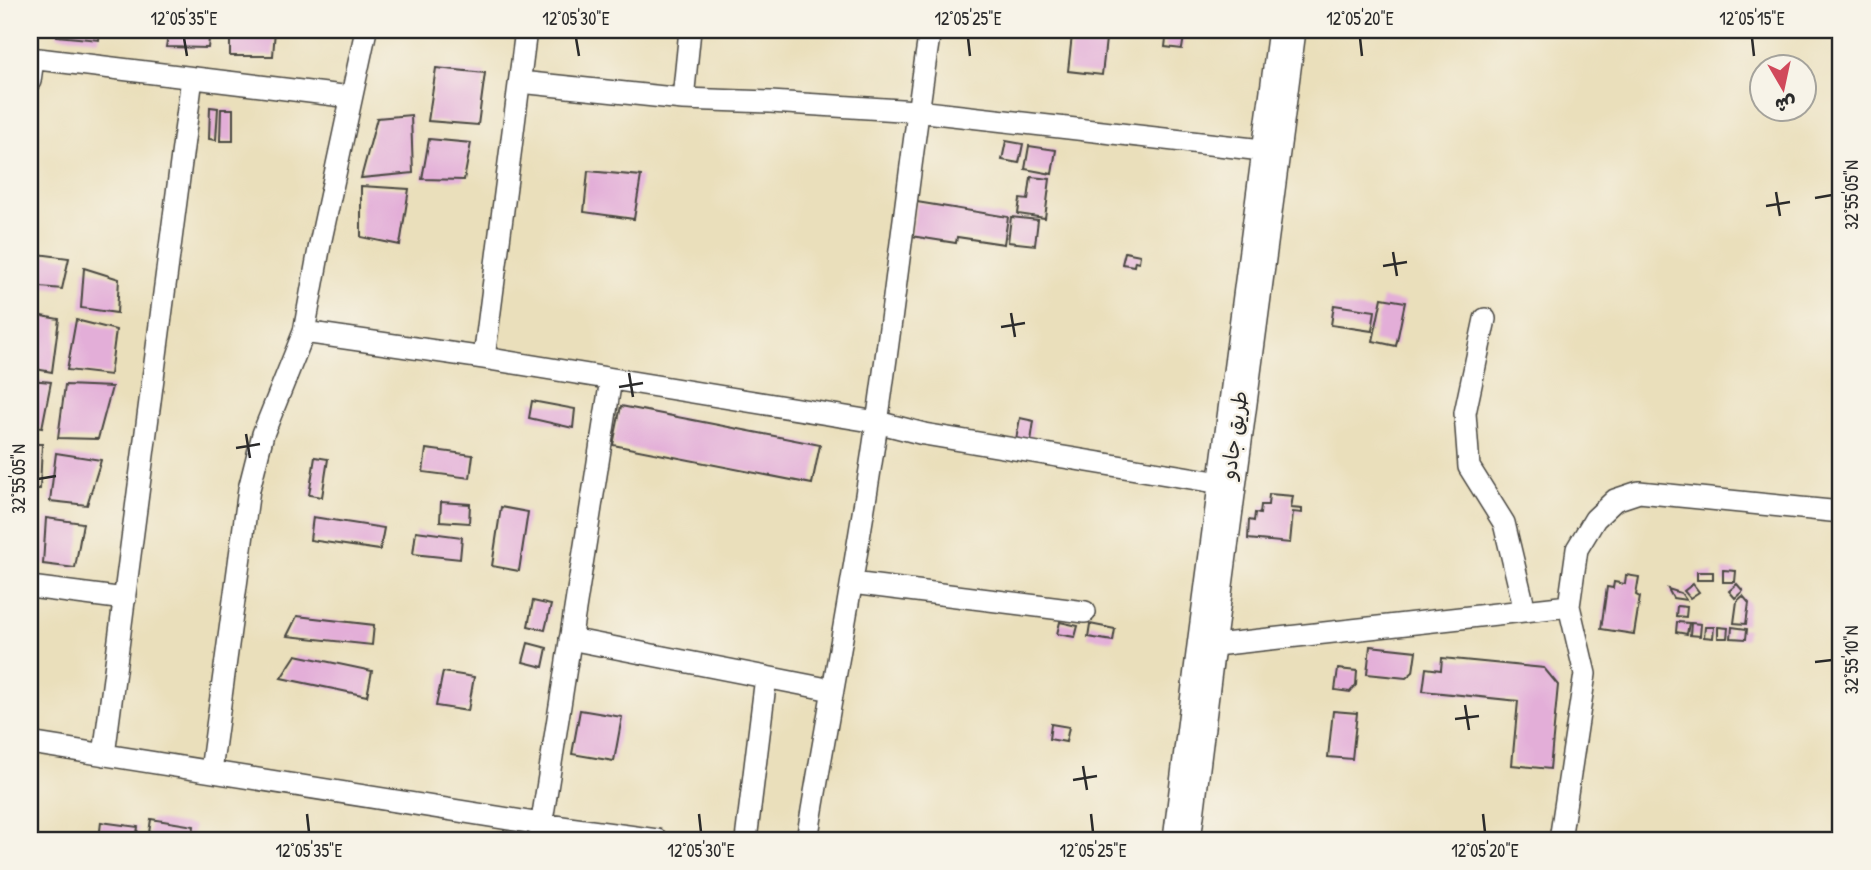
<svg xmlns="http://www.w3.org/2000/svg" width="1871" height="870" font-family="'Patrick Hand','Playpen Sans Arabic',sans-serif">
<style>
.building{fill:#e3aed8}
.lines{fill:none;stroke-linecap:round;stroke-linejoin:round}
.street-casing{stroke:#484641;stroke-width:24}
.highway-casing{stroke:#484641;stroke-width:40}
.street{stroke:#fff;stroke-width:21}
.highway{stroke:#fff;stroke-width:37}
.ticks{fill:none;stroke:#2b2b2b;stroke-width:2.5}
.labels{text-anchor:middle;dominant-baseline:central;stroke-width:5;stroke-linejoin:round;paint-order:stroke}
.street-label{font-size:21px;fill:#2b2b2b;stroke:#f7f3e8}
.neatline{fill:none;stroke:#2b2b2b;stroke-width:2.5}
.ticks-label{font-size:18px;text-anchor:middle;fill:#2b2b2b}
</style>
<rect width="100%" height="100%" fill="#f7f3e8"/>
<filter id="ink" filterUnits="userSpaceOnUse"><feTurbulence type="fractalNoise" baseFrequency=".0143" numOctaves="2"/><feDisplacementMap in="SourceGraphic" scale="14" xChannelSelector="R" yChannelSelector="G"/><feConvolveMatrix kernelMatrix="1 2 1 2 8 2 1 2 1" color-interpolation-filters="sRGB"/></filter>
<filter id="wash" filterUnits="userSpaceOnUse"><feTurbulence type="fractalNoise" baseFrequency=".00686" numOctaves="4" result="noise"/><feDisplacementMap in="SourceGraphic" scale="28" xChannelSelector="R" yChannelSelector="G"/><feGaussianBlur stdDeviation="1.57" result="paint"/><feColorMatrix in="noise" values="0 0 0 0 0 0 0 0 0 0 0 0 0 0 0 0 0 1.4 0 .05"/><feComposite in="paint" operator="in"/></filter>
<g filter="url(#wash)">
<rect width="100%" height="100%" fill="#eadfbb"/>
<g id="blocks">
<path class="building" d="M57,30H100L99,40L57,36Z
M169,30H210L208,48L166,47Z
M230,30H275L273,56H230Z
M1067,30H1107L1102,75L1068,71L1072,35L1066,34Z
M1167,30H1185L1182,49L1165,47Z
M436,68L485,73L478,125L428,121Z
M210,107L218,108L216,140L209,139Z
M221,109H233V141H220Z
M411,115L413,173L361,178L377,118Z
M429,139L471,143L464,180L422,179Z
M1006,141L1023,144L1019,163L1002,160Z
M1029,146L1056,150L1052,174L1025,169Z
M588,171L641,176L634,219L584,212Z
M1031,177L1050,179L1045,218L1018,214L1020,199L1028,200Z
M361,186L409,189L400,245L361,237Z
M917,202L1008,217L1004,244L957,237L956,243L911,236Z
M1011,217L1038,220L1035,245L1008,242Z
M1125,252L1140,255L1139,262L1135,261L1134,266L1122,264Z
M30,253L69,258L62,289L30,286Z
M84,268L119,279L117,313L81,308Z
M1382,298L1405,302L1396,346L1373,341Z
M1334,305L1375,311L1372,331L1331,325Z
M30,314L59,319L52,372L30,368Z
M76,320L116,330L110,375L67,370Z
M30,380L51,382L42,428L30,426Z
M65,385L112,387L98,439L58,438Z
M532,401L575,409L573,428L529,418Z
M621,406L820,445L812,484L613,445Z
M1020,418L1034,421L1030,448L1015,445Z
M30,444H42L40,489H30Z
M426,449L473,455L470,478L423,472Z
M56,453L101,460L87,505L50,501Z
M315,457L328,459L322,497L309,495Z
M1269,494L1293,496L1291,508L1302,509V513L1293,512L1290,543L1248,539L1249,520L1254,521L1255,513L1260,514L1261,505H1268Z
M441,502L470,504L469,523L440,521Z
M501,507L528,512L519,571L492,566Z
M313,517L384,528L380,550L310,540Z
M46,518L83,523L75,568L43,564Z
M416,531L462,537L460,559L413,554Z
M1723,570L1736,571L1735,582H1723Z
M1697,572H1713V580H1697Z
M1626,575L1639,577L1636,595L1640,597L1634,634L1601,629L1607,587L1613,588L1614,582L1625,584Z
M1693,584L1699,592L1690,598L1684,591Z
M1737,584L1743,591L1735,598L1729,591Z
M1668,589L1681,593L1686,600L1673,598Z
M1743,596L1749,603L1746,624L1734,623L1737,601Z
M533,601L551,605L545,630L528,626Z
M1677,606L1687,607L1686,617L1676,616Z
M297,616L374,625L372,645L287,636Z
M1060,622L1078,626L1075,637L1057,634Z
M1677,622L1689,623L1687,634L1676,632Z
M1691,623L1701,624L1700,636L1690,635Z
M1090,624L1115,629L1113,641L1088,637Z
M1705,627H1714L1713,638L1704,637Z
M1718,627L1728,628L1727,638H1718Z
M1732,627L1747,629L1746,639L1731,638Z
M528,643L547,648L543,667L523,662Z
M1370,646L1416,651L1413,672L1406,678L1367,674Z
M296,655L372,671L367,696L281,678Z
M1442,658L1544,668L1558,685L1550,769L1512,765L1518,701L1423,691L1426,668L1441,670Z
M1338,669L1357,671L1356,685L1350,692L1335,690Z
M443,672L474,677L468,711L436,706Z
M580,710L622,717L614,761L572,754Z
M1333,711L1357,713L1352,759L1328,757Z
M1051,724L1069,727L1066,742L1049,739Z
M151,819L194,826L192,840H148Z
M101,822L138,827L136,840H99Z"/>
</g>
</g>
<g filter="url(#ink)">
<use href="#blocks" fill-opacity="0" stroke="#484641" stroke-width="2"/>
<g class="lines">
<defs>
<path id="street" d="M30,58L351,97
M30,81L33,59
M520,82L683,99L770,102L917,111L1271,151
M683,99L690,30
M1485,319L1465,413L1469,467L1504,523L1525,611
M304,332L484,358L877,422L924,434L1227,484
M484,358L526,30
M852,583L1085,612
M30,587L125,599
M570,639L832,690
M1206,646L1569,606L1577,549L1595,519L1615,500L1639,492L1841,512
M30,743L541,824L657,840
M104,755L192,78
M211,771L249,489L263,434L304,332L320,244L366,30
M539,840L611,379
M746,840L766,677
M807,840C830,701 857,563 877,423C896,292 910,160 930,30
M1560,840L1585,674L1569,606"/>
<path id="highway" d="M1182,840L1206,646L1287,30"/>
</defs>
<use href="#street" class="street-casing"/>
<use href="#highway" class="highway-casing"/>
<use href="#street" class="street"/>
<use href="#highway" class="highway"/>
</g>
</g>
<path class="ticks" d="M184,38L187,56M576,38L579,56M968,38L970,56M1360,38L1362,56M1752,38L1754,56M1776,192L1780,216M1815,198L1832,195M1766,206L1790,202M1393,252L1397,276M1383,266L1407,262M1011,313L1015,337M1001,327L1025,323M629,373L633,397M619,387L643,383M246,434L250,458M236,448L260,444M38,479L56,476M1815,662L1832,660M1465,705L1469,730M1455,719L1479,716M1083,766L1087,790M1073,780L1097,776M307,814L309,832M699,814L701,832M1091,814L1093,832M1483,814L1485,832"/>
<g class="labels">
<g class="street-label">
<text transform="translate(1234 435) rotate(-82)">طريق جادو</text>
</g>
</g>
<rect width="1871" height="870" fill="none" stroke="#f7f3e8" stroke-width="77"/>
<g transform="translate(1783 88) rotate(171)"><circle r="33" fill="#f7f3e8" stroke="#a5a39c" stroke-width="2"/>
<path d="M0-5L12 26L0 18L-12 26Z" fill="#d1495b"/>
<text y="-10" font-size="19" font-weight="bold" text-anchor="middle" fill="#2b2b2b">ش</text>
</g>
<rect x="38" y="38" width="1794" height="794" class="neatline"/>
<g class="ticks-label">
<text x="184" y="25">12°05'35"E</text>
<text x="576" y="25">12°05'30"E</text>
<text x="968" y="25">12°05'25"E</text>
<text x="1360" y="25">12°05'20"E</text>
<text x="1752" y="25">12°05'15"E</text>
<text transform="translate(1852 195) rotate(-90)" y="6">32°55'05"N</text>
<text transform="translate(19 479) rotate(-90)" y="6">32°55'05"N</text>
<text transform="translate(1852 660) rotate(-90)" y="6">32°55'10"N</text>
<text x="309" y="857">12°05'35"E</text>
<text x="701" y="857">12°05'30"E</text>
<text x="1093" y="857">12°05'25"E</text>
<text x="1485" y="857">12°05'20"E</text>
</g>
</svg>
